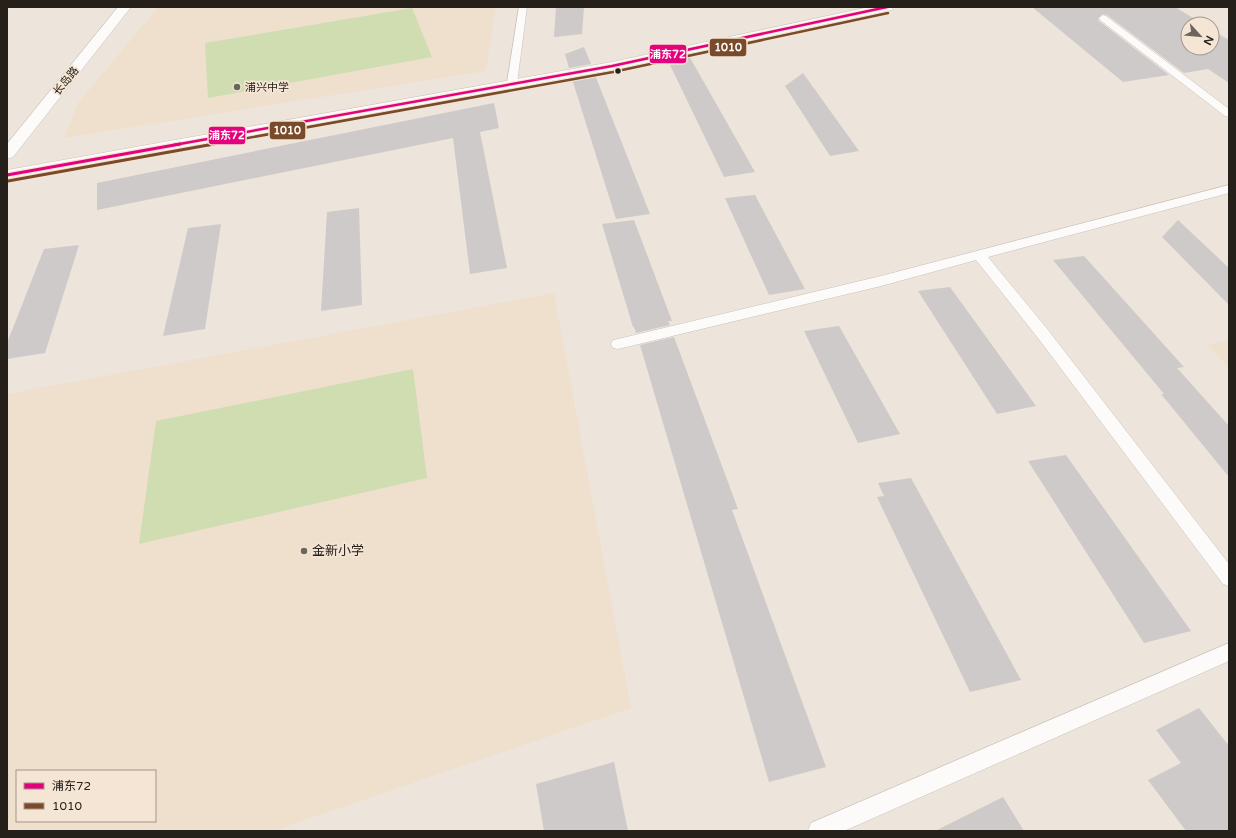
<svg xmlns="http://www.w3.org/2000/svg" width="1236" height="838" font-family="'Varela Round','Noto Sans SC',sans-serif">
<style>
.built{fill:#efe0ce;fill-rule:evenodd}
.green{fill:#cfddb0}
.building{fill:#cecac9}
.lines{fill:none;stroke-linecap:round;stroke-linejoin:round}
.service-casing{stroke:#c8c2ba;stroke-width:1}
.minor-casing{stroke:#c8c2ba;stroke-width:1}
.tertiary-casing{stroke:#c8c2ba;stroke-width:1}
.service{fill:#fcfbfa;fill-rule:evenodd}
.minor{fill:#fcfbfa;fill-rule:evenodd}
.tertiary{fill:#fcfbfa;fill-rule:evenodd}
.bus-1-far1-casing{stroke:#f4e5d4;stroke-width:4.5}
.bus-1-casing{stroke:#f4e5d4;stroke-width:5.5}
.bus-2-far1-casing{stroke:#f4e5d4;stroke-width:4.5}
.bus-2-casing{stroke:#f4e5d4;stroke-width:5.5}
.bus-1-far1{stroke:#e5007d;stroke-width:2.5}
.bus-1{stroke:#e5007d;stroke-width:3}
.bus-2-far1{stroke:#7a4b2a;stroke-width:2.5}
.bus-2{stroke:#7a4b2a;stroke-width:3}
.bus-dot{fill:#26201a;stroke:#f4e5d4;stroke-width:1.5}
.poi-dot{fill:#6c655e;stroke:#f4e5d4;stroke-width:1.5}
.labels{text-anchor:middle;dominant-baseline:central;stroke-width:3.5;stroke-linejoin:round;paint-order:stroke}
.far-street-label{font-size:11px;fill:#26201a;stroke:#f4e5d4}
.far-poi-label{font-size:11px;fill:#26201a;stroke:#f4e5d4;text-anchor:start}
.poi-label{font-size:13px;fill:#26201a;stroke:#f4e5d4;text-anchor:start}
.line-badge{stroke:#f4e5d4;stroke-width:1.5}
.badge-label{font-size:11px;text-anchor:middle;font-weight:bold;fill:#fff}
</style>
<rect width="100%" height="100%" fill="#ede4db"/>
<path class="built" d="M158,7H496L486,71L64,138L78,103Z
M554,293L631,708L273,831H7V394ZM17,771H155V821H17Z
M1229,340V368L1208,345Z"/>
<path class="green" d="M412,8L432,57L208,98L205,43Z
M413,369L427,478L139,544L156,421Z"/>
<path class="building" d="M556,7H584L582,34L554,37Z
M1032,7H1175L1203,24H1188V48H1212V30L1229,40V83L1208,69L1184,73L1107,15L1102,14L1098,18L1099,21L1169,75L1123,82Z
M584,47L591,64L569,68L565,54Z
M689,56L755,172L724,177L670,65Z
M803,73L859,151L830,156L785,86Z
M595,75L650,214L616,219L572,79Z
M494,103L499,128L480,132L507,268L470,274L453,138L97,210V183Z
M755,195L805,289L769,295L725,198Z
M359,208L362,305L321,311L327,212Z
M634,220L672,321H668L670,325L636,333L634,327H633L602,224Z
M1178,220L1229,268V305L1162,237Z
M221,224L205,329L163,336L188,228Z
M79,245L45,353L7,359V343L44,249Z
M1084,256L1184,367L1177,368L1229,426V477L1161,394H1164L1053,260Z
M950,287L1036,406L997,414L918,291Z
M839,326L900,434L858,443L804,331Z
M674,337L738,509L732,510L826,767L769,782L640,345Z
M1066,455L1191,631L1144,643L1028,461Z
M911,478L1021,680L970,692L877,497L884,496L878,483Z
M1199,708L1229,746V831H1186L1148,780L1181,763L1156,730Z
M614,762L628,831H544L536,784Z
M1003,797L1024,831H935Z"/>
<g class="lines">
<defs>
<path id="service" d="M519,7H527L517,83L512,86L507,83Z
M1103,15L1106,16L1229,109V117L1225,116L1100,20L1099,18Z
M1229,185V193L988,257L1048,330L1229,564V586L1223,584L1038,338L976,260L881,286L618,349L613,348L611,344L613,340L618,339L881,276Z
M1229,643V661L844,831H808L811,823Z"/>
<path id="minor" d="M869,7H893L892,10L887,11L612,70L7,180V170L612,62Z"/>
<path id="tertiary" d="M118,7H131L13,157L7,159V144Z"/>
</defs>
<use href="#service" class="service-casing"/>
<use href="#minor" class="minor-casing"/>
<use href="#tertiary" class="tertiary-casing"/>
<use href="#service" class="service"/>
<use href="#minor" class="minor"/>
<use href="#tertiary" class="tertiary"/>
<defs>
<path id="bus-1-far1" d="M174,145L612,66L887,7"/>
<path id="bus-1" d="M7,175L180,144"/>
<path id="bus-2-far1" d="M209,145L613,72L888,13"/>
<path id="bus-2" d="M8,181L214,144"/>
</defs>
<use href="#bus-1-far1" class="bus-1-far1-casing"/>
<use href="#bus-1" class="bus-1-casing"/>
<use href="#bus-2-far1" class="bus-2-far1-casing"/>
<use href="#bus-2" class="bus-2-casing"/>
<use href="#bus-1-far1" class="bus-1-far1"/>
<use href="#bus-1" class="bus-1"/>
<use href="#bus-2-far1" class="bus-2-far1"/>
<use href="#bus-2" class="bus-2"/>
</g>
<circle class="bus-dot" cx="618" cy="71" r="3.5"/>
<g class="poi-dot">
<circle cx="237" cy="87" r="4"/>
<circle cx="304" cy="551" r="4"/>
</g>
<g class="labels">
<g class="far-street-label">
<text transform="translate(66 81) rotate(-51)">长岛路</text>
</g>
<g class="far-poi-label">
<text x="245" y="87">浦兴中学</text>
</g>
<g class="poi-label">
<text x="312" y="551">金新小学</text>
</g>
</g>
<g class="line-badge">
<rect x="709" y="38" width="38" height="19" rx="4" fill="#7a4b2a"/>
<rect x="649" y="44" width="38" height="20" rx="4" fill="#e5007d"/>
<rect x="269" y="121" width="37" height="19" rx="4" fill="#7a4b2a"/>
<rect x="208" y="126" width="38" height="19" rx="4" fill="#e5007d"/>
</g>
<g class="badge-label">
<text x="728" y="51">1010</text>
<text x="668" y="58">浦东72</text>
<text x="287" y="134">1010</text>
<text x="227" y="139">浦东72</text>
</g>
<rect width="1236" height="838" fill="none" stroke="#26201a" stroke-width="16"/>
<rect x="16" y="770" width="140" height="52" fill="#f4e5d4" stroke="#a2968a"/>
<rect x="24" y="783" width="20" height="6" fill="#e5007d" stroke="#a2968a"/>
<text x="52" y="790" font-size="12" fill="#26201a">浦东72</text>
<rect x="24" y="803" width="20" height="6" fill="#7a4b2a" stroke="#a2968a"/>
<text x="52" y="810" font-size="12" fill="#26201a">1010</text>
<g transform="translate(1200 36) rotate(117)"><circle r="19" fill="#f4e5d4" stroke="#a2968a"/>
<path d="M0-3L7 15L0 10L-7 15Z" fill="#6c655e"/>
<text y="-6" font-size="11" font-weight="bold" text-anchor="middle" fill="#26201a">N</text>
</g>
</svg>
